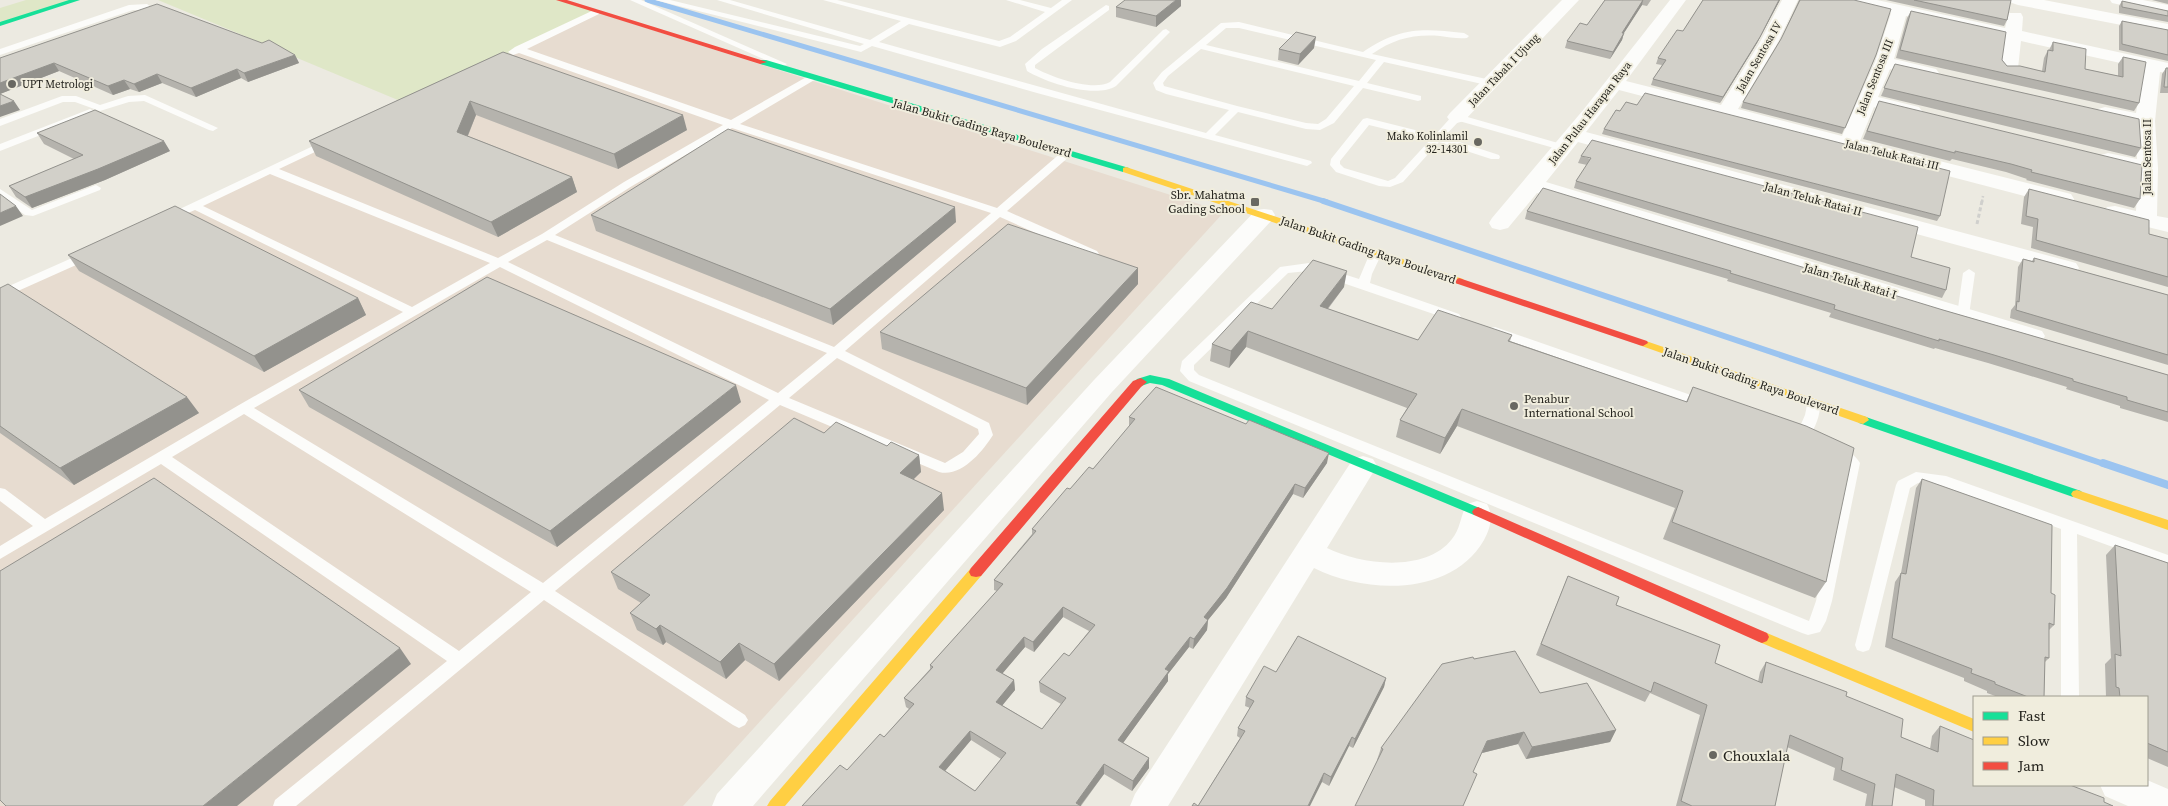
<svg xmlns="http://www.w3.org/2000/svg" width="2168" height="806" font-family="'Source Serif 4',serif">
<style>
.industrial{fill:#e7dcd0}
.green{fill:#dfe7c7}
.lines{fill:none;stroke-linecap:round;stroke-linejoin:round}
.stream-far2{stroke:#9bc4f0;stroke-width:5}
.stream-far1{stroke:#9bc4f0;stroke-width:6}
.stream{stroke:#9bc4f0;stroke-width:8}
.path-far1{stroke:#d0d0cd;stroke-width:2.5;stroke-dasharray:2.5 2;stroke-linecap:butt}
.path{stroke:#d0d0cd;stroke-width:3;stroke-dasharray:4 2.5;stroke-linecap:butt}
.lane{fill:#fcfcfa;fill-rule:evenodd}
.street{fill:#fcfcfa;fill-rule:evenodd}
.fast{fill:#16e098;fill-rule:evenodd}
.slow{fill:#ffcf43;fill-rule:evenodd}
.jam{fill:#f24e42;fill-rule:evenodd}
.wall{fill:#b5b3ad;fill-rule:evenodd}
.shaded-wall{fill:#93928d}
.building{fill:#d2d0c9;stroke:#93928d;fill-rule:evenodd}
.poi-dot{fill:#696861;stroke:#f0eddd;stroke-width:2}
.labels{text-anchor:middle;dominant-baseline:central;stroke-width:4;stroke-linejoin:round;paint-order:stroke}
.far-street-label{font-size:11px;fill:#23221c;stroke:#f0eddd}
.far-poi-label{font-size:11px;fill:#23221c;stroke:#f0eddd;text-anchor:start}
.street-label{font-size:12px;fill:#23221c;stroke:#f0eddd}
.poi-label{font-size:12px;fill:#23221c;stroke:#f0eddd;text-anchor:end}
.near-poi-label{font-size:15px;fill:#23221c;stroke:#f0eddd;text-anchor:start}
</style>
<rect width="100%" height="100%" fill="#eceae1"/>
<path class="industrial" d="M596,12L1224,212L683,806H0V296Z"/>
<path class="green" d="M26,0H73L0,24V8Z
M158,0H560L596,12L405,103Z"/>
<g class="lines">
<path class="stream-far2" d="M647,0L1327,202"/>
<path class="stream-far1" d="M1323,201L2107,465"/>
<path class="stream" d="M2103,463L2168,485"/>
<path class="path-far1" d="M1982,202L1983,196"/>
<path class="path" d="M1977,224L1982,201"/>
<path class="lane" d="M630,0H641L787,64L782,67L779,66Z
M655,0H670L860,46L864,44L717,0H730L870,40L901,21L823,0H837L999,41L1010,37L1045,12L1006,0H1020L1051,8L1062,0H1072L1016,41L1000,47L909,24L879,42L1206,133L1229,110L1166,94L1156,90L1153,83L1162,72L1221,23L1239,22L1363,52C1400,27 1421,28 1464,33L1469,36L1467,38C1458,39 1448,37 1440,36C1413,34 1394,39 1372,54L1491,80L1496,83L1491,86L1384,62L1367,83L1421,96V100L1418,101L1363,88L1334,123L1320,130L1306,129L1238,112L1215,135L1311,161L1312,163L1307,166L1037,93L872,46L861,52ZM1226,28H1239L1376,60L1359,81L1206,45ZM1201,49L1354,86L1326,119L1318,124L1306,123L1237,106L1164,86L1163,83L1168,76Z
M147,4L151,7L152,14H146L144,10H133L0,55V49L129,5Z
M1106,5L1109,6V10L1035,65V68C1051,77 1093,92 1110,82L1163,30L1166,29L1170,32L1116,86C1095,99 1047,83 1027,71L1025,64L1042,49Z
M596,9L599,10V14L527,49L731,120L810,75H816V79L740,124L997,208L1063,151H1071L1072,153L1071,155L1007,211L1097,251L1099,254L1097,257H1089L1000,217L845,351L989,423L993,435C983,451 961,478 939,472L780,405L555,591L745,715L748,720L745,725L739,728L733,725L544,600L296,806H273L275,800L447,661L161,464L0,559V546L33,526L0,501V488L5,489L45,519L239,405L403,312L195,210L169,221L165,220L163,218L165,216L330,138L335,141L334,143L279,169L498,258L542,234L624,182L723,125L519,53L513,55L508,52L515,47ZM732,128L991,213L834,347L555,235L632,186ZM270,174L490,263L412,307L203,206ZM547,240L827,353L778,393L508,262ZM500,267L769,400L543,583L254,408ZM837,358L978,429L979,434L963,452L945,463L789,398ZM244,414L531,592L459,651L172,457Z
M145,95L218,128L213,131L209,130L144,101L129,102L100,111L75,102H63L0,126V119L62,96H76L100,105L128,96Z
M90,109L95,112L94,114L0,151V144Z
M1457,114L1558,143L1559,145L1554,148L1459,121L1444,137L1499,155L1500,157L1499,159H1491L1439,142L1403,182L1390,187L1379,186L1336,172L1330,165L1331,159L1363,119L1367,118L1435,135L1453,115ZM1369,125L1430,140L1395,178L1388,181L1344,168L1340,164V161Z
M96,185L101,188L100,190L33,216L25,215L0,197V189L32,210Z
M1376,249L1382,253L1372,274L1370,283L1459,314L1461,317L1459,320H1451L1308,271L1288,273L1194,365V370L1199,375L1809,621L1816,601L1845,465L1829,451L1831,447C1841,445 1855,454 1860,463L1832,601L1826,621L1820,632L1808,635L1802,633L1189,381L1180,371L1182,361L1280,267L1309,263L1359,279L1370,253Z
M90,250L96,254L94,257L0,299V290Z
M1969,269L1975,273L1969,315L1963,319L1957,315L1963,273Z
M1495,327L1711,402L1713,405L1711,408H1701L1490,334L1489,331L1490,328Z
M1813,398L1818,400C1824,412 1813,431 1807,441H1797L1795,438L1805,415L1808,400Z
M1916,472L1946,476L2168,555V567L2077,534L2079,697H2061V529L1940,485L1918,483L1910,488L1871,645L1869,650L1863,652L1857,650L1855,645L1896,485L1898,481Z"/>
<path class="street" d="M1562,0H1579L1464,121L1457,123L1450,121L1447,117L1450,113Z
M1670,0H1686L1626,81L1721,105L1759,44L1782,0H1798L1777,44L1738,109L1842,136L1875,62L1891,13L1848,3L1846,0H1877L2005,28L2009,13H2021L2023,17L2022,31L2168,63V73L2160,72L2155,121L2158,168L2157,216L2168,218V232L2107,217L2104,212L2107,207L2115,206L2136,211L2138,172L2101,163L2098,159L2101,155L2108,153L2137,159L2136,125L2098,117L2095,113L2098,109L2105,107L2136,113L2143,68L2021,41L2018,68L2015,72L2009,73L2003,72L2000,68L2004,38L1906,16L1894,59L1936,69L1939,73L1936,77L1930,78L1890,69L1878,97L1919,107L1922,111L1919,115L1912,117L1874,107L1860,141L2071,194L2074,199L2071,204L2063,205L2055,204L1619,90L1586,132L2076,263L2079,268L2076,273L2068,275L2060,273L1578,142L1546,182L2042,331L2045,336L2042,341L2033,344L2024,341L1537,193L1508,228L1500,230L1492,228L1489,223L1492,218L1584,109Z
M2010,0H2044L2168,24V34L2018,5L2012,3Z
M2110,0H2143L2168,5V15L2112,3Z
M1264,209L1272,210L1275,215L1272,220L1112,392L753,806H712L717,794L1094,380L1256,210Z
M1363,456L1373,459L1377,466L1327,548C1361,565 1426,573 1452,539C1461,528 1460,516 1467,504L1477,501L1487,504C1494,516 1490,529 1484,540C1451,597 1366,594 1314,568L1168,806H1130L1135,794L1353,459Z
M2147,780L2168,789V806H2128L2105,796L2100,785H2147Z"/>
<path class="fast" d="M69,0H80L0,26V22Z
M760,60H766L1129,168L1130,170L1129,172H1123L760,64Z
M1150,375L1169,379L1482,509L1484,512L1482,515H1474L1162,385L1150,383L1141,386L1135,382L1137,379Z
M1863,416L2081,491L2083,494L2081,497H2073L1859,423L1857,420Z"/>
<path class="slow" d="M1126,167L1463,279L1464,281L1459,284L1455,283L1123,172V168Z
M1643,340L1867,417L1869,420L1863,424L1859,423L1639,345L1638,343L1639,341Z
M2077,490L2168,520V530L2073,497L2071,494L2073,491Z
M976,567L981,568L983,572L981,576L785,806H767L770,801L971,568Z
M1762,631L1974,719V732L1757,641L1755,637L1757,633Z"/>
<path class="jam" d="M556,0H567L767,62L760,64Z
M1459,278L1647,341L1648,343L1643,346L1639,345L1455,283L1454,281Z
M1141,378L1147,382L1141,387L981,576L976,577L971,576L969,572L971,568L1133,381Z
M1478,507L1767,633L1769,637L1767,641L1762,643L1757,641L1474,515L1472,512L1474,509Z"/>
</g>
<path class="wall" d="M1605,0H1651L1647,6L1642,5L1624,33L1622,40L1610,59L1565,48L1567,41L1587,25Z
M1703,0H1780L1757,43L1720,103L1651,85L1653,79L1662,65L1656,64L1658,58L1683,31Z
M1799,0H1854L1876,55L1842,134L1741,108L1743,102L1781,39Z
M1886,0H2011L2007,20L2004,26Z
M2152,0H2168V4Z
M2122,1L2168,11V22L2119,13V6Z
M1181,6L1156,27L1116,17V7Z
M1911,11L2002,60L2007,66L2042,71L2044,58L2048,50H2049L2053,42L2085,69L2118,76V64L2123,57L2139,103L2134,111L1896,58L1907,18Z
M2122,21L2168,30V61L2119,50V26Z
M1314,48L1298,65L1278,60L1279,49Z
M503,52L687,130L618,169L476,115L468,136L572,177L577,192L498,237L316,156L309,141Z
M295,55L299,63L248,82L241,78L196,97L162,83L139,92L130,89L113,95L59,71L0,94V58Z
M1895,64L2141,148L2135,157L1881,96Z
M2166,68H2168V93H2160L2162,74Z
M1879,101L2140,199L2134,208L2026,180L2027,179L2006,172L1952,159L1950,161L1863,139Z
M1604,129L1940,216L1937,221L1602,134Z
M37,133L170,151L105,180L32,208L16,197L9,186L74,159L44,144Z
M1581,156L1911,257L1946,290L1942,298L1574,188L1576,181L1587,165L1578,163Z
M2029,189L2149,234L2168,239V287L2031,248L2033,227L2021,224L2024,197Z
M1527,211L1943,310L2168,375V422L2120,408V406L2066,389L2067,387L1988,363L1935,348L1934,349L1829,317L1831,313L1727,281L1728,279L1525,219Z
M591,215L956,222L833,325L596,231Z
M68,255L358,298L366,315L264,372L79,271Z
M2034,258L2168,295V365L2010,318L2011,310L2015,305L2018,267L2023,259L2032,261Z
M1138,284L1027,405L882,349L880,332Z
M1344,287L1328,309L1418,340L1512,335L1510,341L1686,402L1693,387L1826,582L1815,598L1663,539L1675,508L1457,426L1440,454L1396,437L1400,420L1407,408L1246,347L1229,368L1210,361L1212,344L1272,309Z
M0,288L199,413L74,485L0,433Z
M299,390L741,402L557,547L309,407Z
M1129,417L1327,463L1303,498L1293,494L1226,598L1208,620L1207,630L1193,649L1189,647L1168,674V681L1123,743L1149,758V768L1132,791L1104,774L1081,806H802L847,770L884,737L909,709L906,707L904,698L930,669V665L997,591L994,590V580L1032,534V529L1070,489L1093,469L1129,427ZM1063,617L1089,631L1069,656L1039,682L1040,692L1061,704L1042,729L1002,705L1015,690L1014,680L1002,673L1025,647L1034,652ZM971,740L1001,759L975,791L945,771Z
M887,446L919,455L921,472L914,479L944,510L779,681L745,660L726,679L666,642L663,645L637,630L630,613L641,603L618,589L611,572Z
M1922,479L2054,625L2049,630V658L2045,662L2044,697H1998L1987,693V691L1964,681V678L1885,647L1895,582L1901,573L1916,488Z
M2115,545L2168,563V767L2147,758V697H2106L2105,664L2111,658L2106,555Z
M1568,576L1616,605L1715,663L1758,682L1760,672L1766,662L1846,696L1901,737L1930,749L1932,736L1940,726L1974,785L2104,802L2113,806H1925V800L1894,787L1892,806H1865L1867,794L1833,780L1835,768L1787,747L1775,806H1676L1700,715L1650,693L1645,702L1536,655Z
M1474,659L1540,693L1616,730L1610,742L1526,759L1518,744L1482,753L1377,760L1381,748Z
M1276,672L1386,678L1384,687L1353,748L1349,746L1329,786L1322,782L1198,806L1240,738L1237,736L1238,728L1250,708L1245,706L1246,697Z"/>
<path class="shaded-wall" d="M1176,0H1181V6L1156,27V16Z
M1643,0L1642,5L1620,39L1622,33Z
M1779,0H1780L1757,43L1720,103L1723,97Z
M1624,33L1622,40L1610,59L1613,52Z
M1316,37L1314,48L1298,65L1300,54Z
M295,55L299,63L248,82L244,73Z
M54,63L59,71L0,94V83Z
M237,69L241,78L196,97L191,88Z
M157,74L162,83L139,92L134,84Z
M124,80L130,89L113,95L108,86Z
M14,101L20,110L0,117V106Z
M470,101L476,115L463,147L457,132Z
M683,115L687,130L618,169L614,154Z
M164,141L170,151L105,180L32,208L25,197Z
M572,177L577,192L498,237L491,222Z
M16,206L23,216L0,226V213Z
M955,207L956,222L833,325L830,309Z
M1138,268V284L1027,405L1026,388Z
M1347,271L1344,287L1317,322L1320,306Z
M358,298L366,315L264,372L254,356Z
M1248,331L1246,347L1229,368L1231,351Z
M736,385L741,402L557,547L550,531Z
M187,397L199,413L74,485L60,468Z
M1462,409L1457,426L1440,454L1445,438Z
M1329,453L1327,463L1303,498L1305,488Z
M919,455L921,472L903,489L900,473Z
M1295,484L1293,494L1226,598L1208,620L1207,630L1193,649L1194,639L1204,617Z
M942,493L944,510L779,681L774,664Z
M1063,607V617L1034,652L1033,642Z
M660,625L666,642L663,645L656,629Z
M1024,637L1025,647L997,680L996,670Z
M1190,637L1189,647L1168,674V681L1118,750V740L1165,669Z
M739,643L745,660L726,679L720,662Z
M400,648L411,664L237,806H203Z
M1386,678L1384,687L1353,748L1355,739Z
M1014,680L1015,690L997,712L996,702Z
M1616,730L1610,742L1526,759L1532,747Z
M970,731L971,740L940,777L939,767Z
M1524,732L1518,744L1482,753L1487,741Z
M1352,737L1349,746L1329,786L1331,777Z
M1149,758V768L1132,791L1133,781Z
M1104,764V774L1080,806L1076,803Z
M1324,773L1322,782L1310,806H1308Z"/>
<path class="building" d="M1125,0H1176L1156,16L1116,7Z
M1605,0H1643L1622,33H1624L1613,52L1567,41L1580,23L1587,25Z
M1703,0H1779L1760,37L1723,97L1653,79L1666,60L1658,58L1677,30L1683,31Z
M1800,0H1854L1891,9L1876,55L1845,128L1743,102L1781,39Z
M1914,0H2011L2007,20Z
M2122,1L2168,11V16L2122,7Z
M157,4L262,43L269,40L295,55L244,73L237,69L191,88L157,74L134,84L124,80L108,86L54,63L0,83V58Z
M1911,11L2006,32L2002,60L2007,66H2020L2045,72L2048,50L2053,51V42L2086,49L2085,69L2123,77V57L2146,62L2139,103L1900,50Z
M2122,21L2168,30V55L2122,44Z
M1296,32L1316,37L1300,54L1279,49Z
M503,52L683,115L614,154L470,101L457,132L572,177L491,222L309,141Z
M1895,64L2139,119L2141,148L1884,88Z
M2166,68H2168V87H2164Z
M1645,93L1950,171L1940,216L1604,129L1616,110L1620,111L1626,102L1637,105Z
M0,94L14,101L0,106Z
M1879,101L2142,165L2140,199L2031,172L2032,170L2011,164L1955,151V153L1867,131Z
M95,110L164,141L98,169L25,197L9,186L83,155L37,133Z
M728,129L955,207L830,309L591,215Z
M1592,140L1918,227L1911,257L1950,268L1946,290L1576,181L1591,158L1581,156Z
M1543,188L1943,310L2168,375V412L2127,400V397L2073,381V379L1994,355L1939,339V341L1834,309L1835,305L1730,273L1731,271L1527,211Z
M2029,189L2149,220V234L2168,239V277L2036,240L2038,219L2026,216Z
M0,194L16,206L0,213Z
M175,206L358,298L254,356L68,255Z
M1008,224L1138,268L1026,388L880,332Z
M2034,258L2168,295V355L2016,310L2017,301L2019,302L2023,259L2034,262Z
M1313,260L1347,271L1320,306L1418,340L1438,310L1512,335L1508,341L1687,402L1693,387L1806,426L1854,448L1826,582L1672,522L1683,491L1462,409L1445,438L1400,420L1417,394L1248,331L1231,351L1212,344L1251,302L1272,309Z
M487,277L736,385L550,531L299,390Z
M8,284L187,397L60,468L0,426V288Z
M1156,387L1246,424L1249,420L1329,453L1305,488L1295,484L1227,588L1204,617L1208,620L1194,639L1190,637L1165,669L1169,671L1118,740L1149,758L1133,781L1104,764L1076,803L1081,806H802L840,765L847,770L880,734L884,737L914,704L904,698L933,667L930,665L1003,584L994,580L1036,531L1032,529L1067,488L1070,489L1089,467L1093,469L1135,419L1129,417ZM1063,607L1095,625L1069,656L1064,653L1039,682L1066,698L1042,729L996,702L1014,680L996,670L1024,637L1033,642ZM970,731L1006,753L975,791L939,767Z
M794,418L824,433L836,422L887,446L891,442L919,455L900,473L942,493L774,664L739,643L720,662L660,625L656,629L630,613L650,595L611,572Z
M154,478L400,648L203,806H6L0,800V571Z
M1922,479L2052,525L2051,593L2055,595L2054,625L2049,623V658L2045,657L2044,697H2028L1995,684V682L1971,673L1972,669L1892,638L1901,573L1906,574Z
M2115,545L2168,563V752L2147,743V697H2120L2119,688L2116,687L2115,654L2121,656Z
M1568,576L1619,597L1616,605L1720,645L1715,663L1762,683L1766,662L1847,692L1846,696L1903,719L1901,737L1938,752L1940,726L1974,740V785H2070L2104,798V802L2113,806H1933L1934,790L1896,774L1892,806H1872L1875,784L1841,770L1843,758L1790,735L1775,806H1692L1681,801L1707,705L1654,682L1651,692L1541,644Z
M1298,636L1386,678L1355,739L1352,737L1331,777L1324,773L1308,806H1192L1194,803L1198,806L1245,731L1238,728L1254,701L1246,697L1264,666L1276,672Z
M1515,651L1540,693L1587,683L1616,730L1532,747L1524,732L1487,741L1473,772L1477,774L1463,806H1355L1383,749L1381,748L1442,664L1473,657L1474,659Z"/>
<g class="poi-dot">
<circle cx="12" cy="84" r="5"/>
<circle cx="1478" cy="142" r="5"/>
<rect x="1250" y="197" width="10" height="10" rx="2.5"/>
<circle cx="1514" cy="406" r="5"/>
<circle cx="1713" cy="755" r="5"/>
</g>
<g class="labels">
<g class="far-street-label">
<text transform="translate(1759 57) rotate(-60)">Jalan Sentosa IV</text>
<text transform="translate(1504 70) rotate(-46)">Jalan Tabah I Ujung</text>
<text transform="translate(1875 77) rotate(-68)">Jalan Sentosa III</text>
<text transform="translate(1590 113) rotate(-52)">Jalan Pulau Harapan Raya</text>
<text transform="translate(1892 155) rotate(14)">Jalan Teluk Ratai III</text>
<text transform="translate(2147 157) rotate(-90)">Jalan Sentosa II</text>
</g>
<g class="far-poi-label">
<text x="22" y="84">UPT Metrologi</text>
<text x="1468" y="136" text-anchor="end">Mako Kolinlamil<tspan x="1468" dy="13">32-14301</tspan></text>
</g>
<g class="street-label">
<text transform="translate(982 128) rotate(16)">Jalan Bukit Gading Raya Boulevard</text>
<text transform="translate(1813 199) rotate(15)">Jalan Teluk Ratai II</text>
<text transform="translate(1368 250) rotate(19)">Jalan Bukit Gading Raya Boulevard</text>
<text transform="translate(1850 281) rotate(17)">Jalan Teluk Ratai I</text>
<text transform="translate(1751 381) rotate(19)">Jalan Bukit Gading Raya Boulevard</text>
</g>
<g class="poi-label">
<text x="1245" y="195">Sbr. Mahatma<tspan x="1245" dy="14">Gading School</tspan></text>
<text x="1524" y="399" text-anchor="start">Penabur<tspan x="1524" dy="14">International School</tspan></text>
</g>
<g class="near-poi-label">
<text x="1723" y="755">Chouxlala</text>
</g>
</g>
<rect x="1973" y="696" width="175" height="90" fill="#f0eddd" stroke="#9e9c90"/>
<rect x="1983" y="712" width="25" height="8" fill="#16e098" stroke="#9e9c90"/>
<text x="2018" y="721" font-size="15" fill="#23221c">Fast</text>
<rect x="1983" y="737" width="25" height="8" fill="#ffcf43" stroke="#9e9c90"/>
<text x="2018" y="746" font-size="15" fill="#23221c">Slow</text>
<rect x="1983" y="762" width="25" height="8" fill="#f24e42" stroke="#9e9c90"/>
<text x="2018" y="771" font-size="15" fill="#23221c">Jam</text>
</svg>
